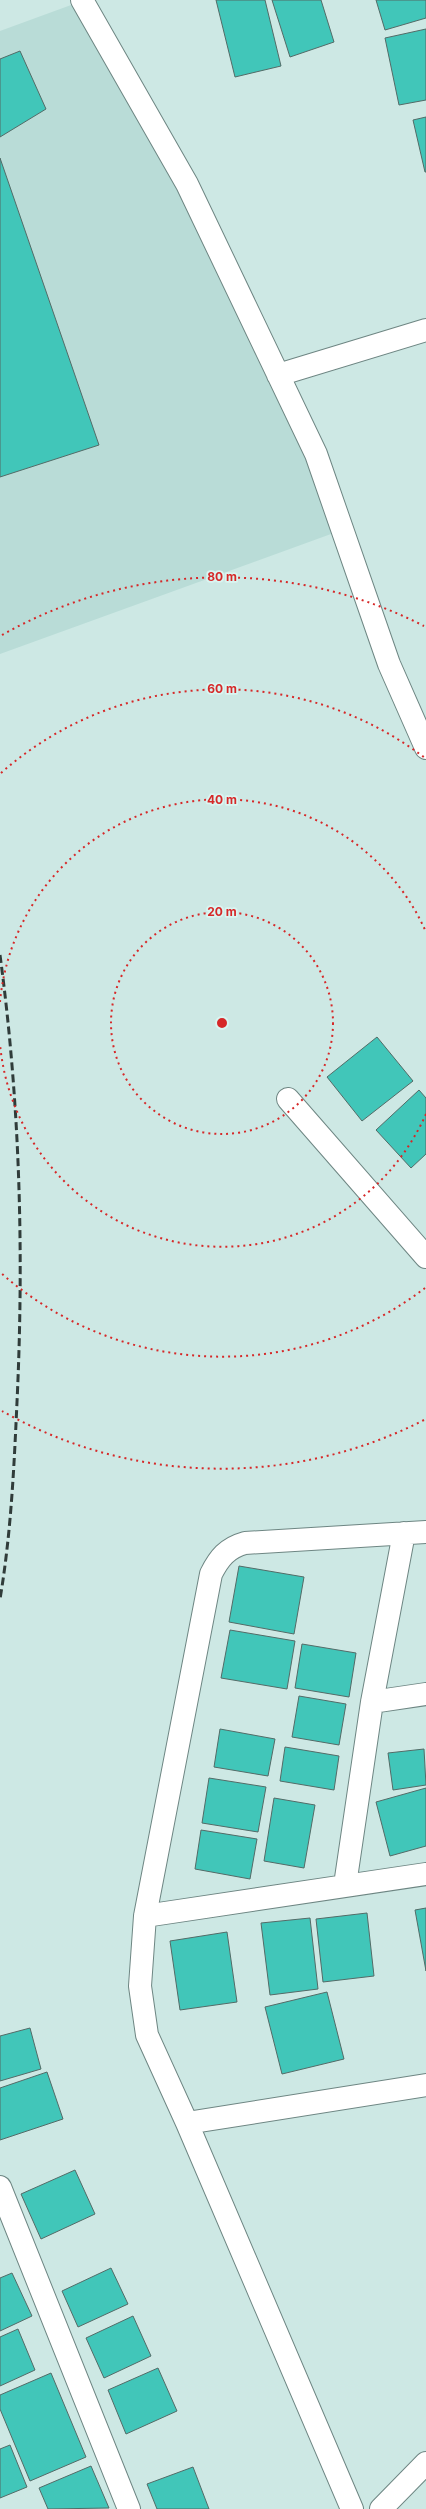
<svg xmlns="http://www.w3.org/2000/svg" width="426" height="2509" font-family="Inter,sans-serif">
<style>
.built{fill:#b9dcd7}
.building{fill:#41c6b9;stroke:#536b67}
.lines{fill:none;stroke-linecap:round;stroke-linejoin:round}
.minor-casing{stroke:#6e8683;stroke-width:24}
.minor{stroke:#fff;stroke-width:22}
.rail{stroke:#303c3a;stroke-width:3;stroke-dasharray:8 4;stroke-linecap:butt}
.ring{fill:none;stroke:#d62828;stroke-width:2;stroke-dasharray:2 4}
.centre{fill:#d62828;stroke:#daf5f1;stroke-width:2}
.ring-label{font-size:12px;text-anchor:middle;font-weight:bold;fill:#d62828;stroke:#daf5f1;stroke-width:3.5;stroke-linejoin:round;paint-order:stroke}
</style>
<rect width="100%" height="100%" fill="#cde8e4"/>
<path class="built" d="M82,1L187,184L342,530L0,654V31Z"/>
<path class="building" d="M216,0H265L281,66L235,77Z
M272,0H321L334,42L290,57Z
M376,0H426V18L385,30Z
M426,29V100L399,105L385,38Z
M20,51L46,109L0,137V59Z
M426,117V172H425L413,120Z
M0,158L99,445L0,477Z
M377,1037L413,1081L362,1121L327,1077Z
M419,1090L426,1098V1154L411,1168L376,1130Z
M239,1566L304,1577L294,1634L229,1622Z
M230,1630L295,1641L287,1689L221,1678Z
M302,1644L356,1653L349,1697L295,1688Z
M299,1696L346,1704L339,1745L292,1737Z
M220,1729L275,1739L268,1776L214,1767Z
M285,1747L339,1756L334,1790L280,1781Z
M424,1749L426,1785L393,1790L388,1753Z
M209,1778L266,1787L258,1832L202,1823Z
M426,1788V1846L390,1856L376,1802Z
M274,1798L315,1805L304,1868L264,1861Z
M201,1830L257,1839L250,1879L195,1869Z
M426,1908V1971L415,1910Z
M367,1913L374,1976L323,1982L316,1919Z
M310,1918L318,1989L270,1995L261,1923Z
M227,1932L237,2002L180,2010L170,1941Z
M327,1992L344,2059L282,2074L265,2007Z
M30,2028L41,2069L0,2081V2036Z
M47,2072L63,2119L0,2140V2088Z
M75,2170L95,2214L41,2239L21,2194Z
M111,2268L128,2304L78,2327L62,2291Z
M12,2273L32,2316L0,2331V2278Z
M133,2316L151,2356L104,2378L86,2338Z
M18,2329L35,2370L0,2386V2337Z
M158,2368L177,2411L126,2434L108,2390Z
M51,2373L86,2457L30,2481L0,2409V2395Z
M10,2445L27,2487L0,2498V2449Z
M91,2466L109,2508L48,2509L39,2488Z
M193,2467L209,2509H157L147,2484Z"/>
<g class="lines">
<defs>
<path id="minor" d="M82,0L187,184L316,454L389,664L426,748
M278,375L426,330
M288,1099L426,1257
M372,1702L426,1694
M345,1885L372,1702L404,1533
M145,1916L426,1874
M187,2123L147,2035L140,1986L145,1916L211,1574C219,1558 227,1548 245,1543L426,1532
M0,2187L129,2509
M352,2509L187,2123L426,2085
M381,2509L426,2463"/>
</defs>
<use href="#minor" class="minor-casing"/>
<use href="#minor" class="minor"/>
<path class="rail" d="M0,955C20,1103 24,1253 17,1402C14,1468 11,1534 0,1599"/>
</g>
<g class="ring">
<circle cx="222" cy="1023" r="111"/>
<path d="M426 1114A223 223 0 0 1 0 1044M0 1002A223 223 0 0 1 426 932"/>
<path d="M425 1288A334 334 0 0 1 1 1273M1 773A334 334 0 0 1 425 758"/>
<path d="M424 1420A446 446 0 0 1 2 1411M2 635A446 446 0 0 1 424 626"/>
</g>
<circle cx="222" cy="1023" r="6" class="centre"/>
<g class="ring-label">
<text x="222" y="581">80 m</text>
<text x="222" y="693">60 m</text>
<text x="222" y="804">40 m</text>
<text x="222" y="916">20 m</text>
</g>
</svg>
